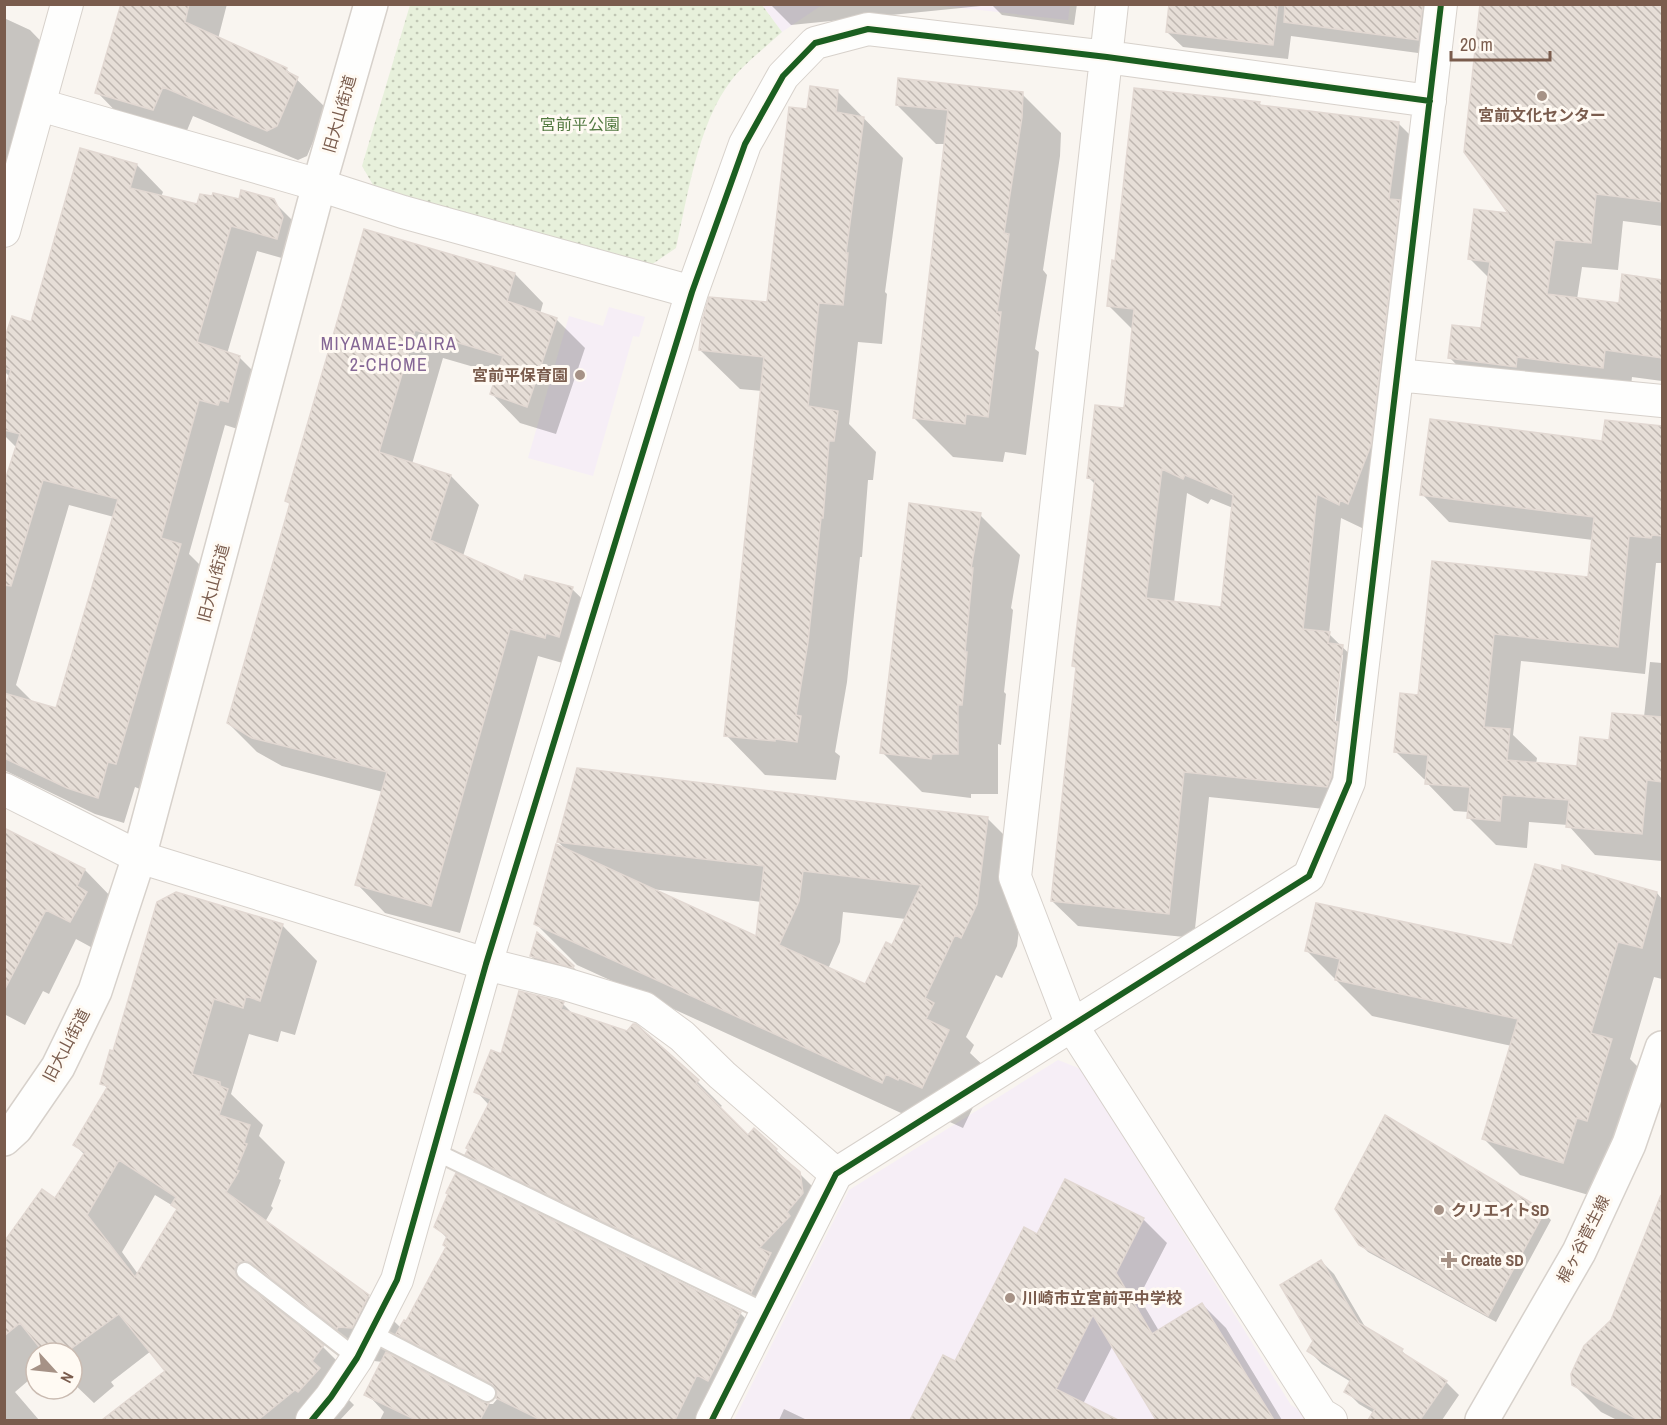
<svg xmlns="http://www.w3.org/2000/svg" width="1667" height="1425" font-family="'Archivo Narrow','Noto Sans JP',sans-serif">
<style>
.education{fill:#f6eef6}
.grass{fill:url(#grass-dots)}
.shadow{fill:#0003;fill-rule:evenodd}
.building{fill:url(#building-back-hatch);stroke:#e2d8d2;stroke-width:1.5;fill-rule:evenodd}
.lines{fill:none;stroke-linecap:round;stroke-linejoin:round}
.service-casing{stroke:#d7d1cb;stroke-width:20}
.minor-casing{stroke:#d7d1cb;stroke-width:34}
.tertiary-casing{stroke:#d7d1cb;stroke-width:36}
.service{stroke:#fefefd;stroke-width:16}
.minor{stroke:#fefefd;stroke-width:32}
.tertiary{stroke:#fefefd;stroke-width:33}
.cycleway-casing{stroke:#fffaf3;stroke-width:10}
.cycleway{stroke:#1b5e20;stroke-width:6}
.poi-dot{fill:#a69286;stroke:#fffaf3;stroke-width:2}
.labels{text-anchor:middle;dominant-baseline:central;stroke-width:6;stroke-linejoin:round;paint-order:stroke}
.street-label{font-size:16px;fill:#7a5c4d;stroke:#fffaf3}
.poi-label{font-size:16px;font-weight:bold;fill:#7a5c4d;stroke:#fffaf3;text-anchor:start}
.park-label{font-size:16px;fill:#537a41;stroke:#fffaf3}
.neighbourhood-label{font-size:18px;letter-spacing:1.5px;fill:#846695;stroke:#fffaf3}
</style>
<defs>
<pattern id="grass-dots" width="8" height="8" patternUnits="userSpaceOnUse" patternTransform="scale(1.5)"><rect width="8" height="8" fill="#e7f0db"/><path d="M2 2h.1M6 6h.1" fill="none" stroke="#c0c6b4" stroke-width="1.8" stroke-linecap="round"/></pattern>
<pattern id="building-back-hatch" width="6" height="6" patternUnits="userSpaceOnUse" patternTransform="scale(1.5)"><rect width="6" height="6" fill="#e6ded7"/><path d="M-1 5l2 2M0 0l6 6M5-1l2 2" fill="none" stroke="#bfb7b1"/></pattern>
</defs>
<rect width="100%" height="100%" fill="#f9f5f0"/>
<path class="education" d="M762,5H835L819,7L782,32Z
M935,5L1070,4V5L1068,20Z
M609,307L645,317L639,337L633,336L593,476L528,458L569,316L603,326Z
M1058,1060L1081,1069L1291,1405L1315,1420H734L849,1190Z"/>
<path class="grass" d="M410,5H762L782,32C769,44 754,56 741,69C699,112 689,191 676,248L648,267L376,190L362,166Z"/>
<path class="shadow" d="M123,4H227L218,39L286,69L327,109L307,156L298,160L193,116L183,140L127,123L97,92Z
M770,4H981V6L791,25Z
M991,4H1077L1074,25L1002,15Z
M1170,4H1440L1433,55L1291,36L1288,59L1183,47L1167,32Z
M1481,4H1662V226L1623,221L1618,270L1582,267L1577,299L1620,305L1624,276L1662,281V381L1632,377L1630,395L1477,386L1450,358L1483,330L1489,278L1470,259L1511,214Z
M4,18L30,30L60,61L4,173Z
M837,91L903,158L885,292L887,294L882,344L858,342L849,424L876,452L873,480H868L862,557H860L847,682L835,752L840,756L836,780L765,775L726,735L762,391L740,389L700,350L768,304L808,110Z
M1022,94L1061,133L1060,156L1043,270L1047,275L1035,349L1039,352L1026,455L1005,452L1003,462L953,457L914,418L945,144H936L897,105Z
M1259,103L1263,107L1399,124L1424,149L1364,529L1341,518L1329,634L1367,671L1353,812L1209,797L1194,938L1078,926L1052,901L1078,669L1074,666L1096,485L1088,477L1125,410L1133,330L1108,305L1116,262ZM1187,493L1208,504L1211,499L1233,508L1223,609L1174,603ZM1340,655H1343L1335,729H1332Z
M137,165L163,192L161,197L198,205L273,201L300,228L303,264L257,251L227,354L240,358L266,384L244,431L225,425L189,554L207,572L142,790L135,787L124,823L95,814L4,770V488L17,448L4,435V396L10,377L4,371V345L32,324ZM69,505L114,517L57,710L35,704L16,685Z
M365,231L515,274L543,303L540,314L556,319L585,348L556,434L520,423L492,394L498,374L443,358L412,464L451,476L479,505L463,556L524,584L572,589L601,617L573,666L538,656L460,933L385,913L357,884L383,792L282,766L257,752L228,723L291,505L286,501Z
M1606,422L1662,427V563H1656L1645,674L1521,661L1513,735L1537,758L1536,764L1578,768L1644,717L1650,662L1662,663V861L1595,855L1568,825L1529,822L1527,848L1496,845L1469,818V812L1454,811L1427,783V780L1424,779L1396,752L1419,697L1434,563L1589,579L1593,540L1449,522L1422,494L1604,443Z
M980,515L1020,555L1011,608L1013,610L1004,692L1006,694L1001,745L998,744V794H971V798L922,792L882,752Z
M987,818L1028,859L1017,946L1002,978L996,975L966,1037L974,1045L970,1053L990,1072L963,1128L941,1118L923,1123L577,965L536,924L568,851L558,842ZM651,889L762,902L757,938ZM843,912L906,919L893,947L865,986L828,969L840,942Z
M4,829L85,870L115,901L100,952L76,939L49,994L43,991L25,1025L4,1014Z
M1564,867L1657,893L1662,899V979L1654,977L1630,1059L1647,1076L1599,1198L1520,1175L1484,1139L1512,1046L1372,1016L1307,951L1514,947L1563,873Z
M282,925L317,961L295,1035L281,1031L278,1042L249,1034L231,1094L263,1125L259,1136L285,1162L279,1179L281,1180L271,1206L273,1208L265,1222L368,1296L401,1328L407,1323L447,1248L448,1239L435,1226L740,1313L765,1338L711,1420H380L384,1412L370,1397L383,1362L374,1361L373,1363L288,1298L272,1299L270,1305L323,1347L358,1382L346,1397L354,1405L340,1420H104L167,1371L151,1351L111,1382L114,1386L94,1403L72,1382V1353H36V1374L15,1392L39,1420H4V1245L56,1200L85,1155L75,1145L108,1089L102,1083L114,1053ZM155,1195L178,1209L138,1274L122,1252ZM401,1336L423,1358L498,1398L493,1404H482L391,1356Z
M531,956L573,967L613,1007L574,999Z
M563,1004L574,1015L627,1032L635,1026L698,1082L722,1106L719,1108L748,1137L776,1150L824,1198L775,1316L491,1178L467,1154L489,1105L476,1091L501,1056Z
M1662,1196V1420H1617L1601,1412L1573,1384L1613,1321Z
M1544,1213L1551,1220L1496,1322L1368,1252L1360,1244Z
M1143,1219L1167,1243L1139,1297L1159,1331L1202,1304L1226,1328L1282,1420H1158L1113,1345L1083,1404L1115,1420H912L943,1357L956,1364L1038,1236Z
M1321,1261L1334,1274L1367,1330L1402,1351L1411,1360L1446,1382L1459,1395L1442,1420H1381L1374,1413L1359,1404L1346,1391L1351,1382L1322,1364L1309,1351L1315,1341Z
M784,1409L807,1420H779Z"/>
<path class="building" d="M121,4H189L185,22L287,68L286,71L298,77L277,126L267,131L163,87L153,110L95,93Z
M1169,4H1278L1273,45L1166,32Z
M1285,4H1423L1418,40L1284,22Z
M1480,4H1662V202L1596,194L1591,243L1555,240L1547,294L1619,303L1622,274L1662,280V358L1605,350L1603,368L1517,357L1516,367L1448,358L1452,325L1481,328L1490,262L1468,259L1474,209L1508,213L1464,152Z
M898,78L1023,92L1022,117L1004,233L1009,234L997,312H1001L988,417L966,414L965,424L913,418L948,110L896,105Z
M810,86L838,90L836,112L864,117L846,253H848L843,305L819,303L808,406L838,411L834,441H829L823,518H821L808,642L796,715L801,716L797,742L775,739V741L724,736L764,357L699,350L702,321L709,297L767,302L789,107L807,109Z
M1134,88L1260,102L1259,105L1399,122L1389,199L1400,200L1371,445L1348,504L1340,500L1339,505L1317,494L1303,629L1330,632L1328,643L1343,645L1334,721L1338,722L1331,777L1327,787L1184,772L1169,914L1051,901L1076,667L1072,666L1095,479L1087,478L1095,405L1124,408L1134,309L1107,306L1112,260L1115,261ZM1162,469L1183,479L1185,475L1233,495L1221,607L1146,598Z
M80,148L137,164L130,188L197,204L200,194L212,196L213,193L239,199L241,190L274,199L283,217L277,239L231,226L197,342L240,356L228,402L220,400L218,405L199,400L161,538L181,544L116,764L108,762L98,798L67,788L4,758V693L56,708L118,499L43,480L11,586L4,585V483L20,434L4,430V391L11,370L4,368V340L12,316L31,322Z
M364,229L515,273L507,301L557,318L527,407L490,394L503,356L415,330L379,452L451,475L430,540L523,582L525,575L573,587L559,637L546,633L545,638L510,629L431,906L355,885L387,772L252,738L227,723L290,503L285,501Z
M1430,419L1602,441L1605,420L1662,426V536L1652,535L1651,538L1629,536L1618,647L1494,634L1484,727L1510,729L1507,760L1577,766L1580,737L1609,740L1612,713L1662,717V782L1647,780L1642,834L1566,827L1569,800L1502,795L1500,821L1467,818L1470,787L1425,784L1428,755L1394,752L1400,693L1418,695L1432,561L1588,577L1594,517L1420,495Z
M909,503L981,513L971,568H973L965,652H967L962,705H958V754H932L931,759L880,753Z
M577,768L988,817L977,904L961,938L955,935L925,998L934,1003L926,1019L949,1030L922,1088L899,1078L898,1080L886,1074L882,1083L534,924L556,844L756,936L764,866L557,842ZM803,871L921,885L892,945L886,942L865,984L779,945L799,901Z
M4,828L85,869L77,886L87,892L70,922L46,910L4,991Z
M1535,864L1562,871V865L1657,892L1642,948L1618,942L1591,1033L1612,1039L1587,1121L1577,1118L1563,1163L1482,1139L1518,1019L1335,980L1340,959L1305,951L1316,903L1512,945Z
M176,892L283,924L260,1001L246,996L243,1008L214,999L192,1074L220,1082V1086L228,1089L219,1115L250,1125L244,1143L247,1144L236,1170L239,1171L226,1192L369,1295L352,1328L338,1327L337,1329L251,1263L246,1261L237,1264L235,1270L239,1279L324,1345L312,1361L320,1368L298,1392L295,1390L258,1420H102L165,1371L119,1314L65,1353H44L20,1323L4,1336V1242L42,1189L55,1198L85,1152L73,1145L108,1086L100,1084L110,1050L113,1051L157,902ZM119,1160L176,1197L171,1205L177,1209L135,1277L87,1215Z
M537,932L574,966L573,968L530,956Z
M519,991L564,1002L561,1009L627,1031L633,1024H636L699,1080L696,1083L748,1135L754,1128L777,1149L775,1151L800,1172L803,1193L787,1212L790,1216L759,1248L771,1253L751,1293L465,1155L468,1149L466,1148L491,1099L474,1092L491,1050L501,1054Z
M1385,1115L1545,1211L1488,1316L1359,1245L1335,1209Z
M456,1173L741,1312L735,1323L737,1324L708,1381L697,1375L675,1420H541L496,1398L497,1392L492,1384L396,1334L404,1320L406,1321L446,1247L443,1245L447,1236L434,1227L448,1194L446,1193Z
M1065,1179L1144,1218L1116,1273L1152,1334L1202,1303L1274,1420H1156L1093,1315L1056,1389L1118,1420H910L943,1355L955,1361L1024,1227L1037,1234Z
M1661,1195L1662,1420H1639L1572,1385L1571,1374L1584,1346L1611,1320Z
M1321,1260L1359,1323L1403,1349L1401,1352L1447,1381L1420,1420H1368L1375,1409L1344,1392L1351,1379L1307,1351L1313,1341L1280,1285Z
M386,1352L482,1402L489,1403L480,1420H416L364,1395Z"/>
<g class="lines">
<defs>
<path id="service" d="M434,1151L766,1312
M245,1271L357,1358
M370,1332L487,1393"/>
<path id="minor" d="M1112,4L1015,877L1072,1026L1321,1414L1331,1420
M40,105L319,185L403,212L692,292
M4,231L67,4
M1397,375L1662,401
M4,789L139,857L486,964L562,983L644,1008L682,1036L722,1075L836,1174
M312,1420L331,1397L357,1358L397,1280L486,964L692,292L745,144L783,76L815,43L868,29L1107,57L1430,101
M712,1420L836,1174L1309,876L1349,782L1441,4"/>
<path id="tertiary" d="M4,1139L16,1128L58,1067L95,991L139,857L319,185L371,4
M1482,1420L1579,1252L1629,1144L1662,1048"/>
</defs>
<use href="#service" class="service-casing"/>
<use href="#minor" class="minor-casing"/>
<use href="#tertiary" class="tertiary-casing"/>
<use href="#service" class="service"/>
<use href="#minor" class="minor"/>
<use href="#tertiary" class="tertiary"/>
<defs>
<path id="cycleway" d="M312,1420L331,1397L357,1358L397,1280L486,964L692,292L745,144L783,76L815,43L868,29L1107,57L1430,101
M712,1420L836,1174L1309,876L1349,782L1441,4"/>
</defs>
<use href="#cycleway" class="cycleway-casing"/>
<use href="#cycleway" class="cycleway"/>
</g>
<g class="poi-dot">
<circle cx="1542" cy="96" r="6"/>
<circle cx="580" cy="375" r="6"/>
<circle cx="1439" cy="1210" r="6"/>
<path d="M1446 1251h6v6h6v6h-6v6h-6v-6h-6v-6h6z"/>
<circle cx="1010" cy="1298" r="6"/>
</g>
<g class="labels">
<g class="street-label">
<text transform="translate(339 114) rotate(-74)">旧大山街道</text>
<text transform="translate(213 583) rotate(-75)">旧大山街道</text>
<text transform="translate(66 1045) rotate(-62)">旧大山街道</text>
<text transform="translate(1583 1239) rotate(-63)">梶ヶ谷菅生線</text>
</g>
<g class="poi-label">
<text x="1542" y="115" text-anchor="middle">宮前文化センター</text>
<text x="568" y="375" text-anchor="end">宮前平保育園</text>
<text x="1451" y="1210">クリエイトSD</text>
<text x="1461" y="1260">Create SD</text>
<text x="1022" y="1298">川崎市立宮前平中学校</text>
</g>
<g class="park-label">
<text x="580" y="124">宮前平公園</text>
</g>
<g class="neighbourhood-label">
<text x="389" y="343">MIYAMAE-DAIRA<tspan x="389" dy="21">2-CHOME</tspan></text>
</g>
</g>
<rect width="1667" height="1425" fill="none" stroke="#7a5c4d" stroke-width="12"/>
<g transform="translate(54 1371) rotate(117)"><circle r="28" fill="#fffaf3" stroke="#cabbb1" stroke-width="1.5"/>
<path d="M0-4.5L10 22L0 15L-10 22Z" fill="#a69286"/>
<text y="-9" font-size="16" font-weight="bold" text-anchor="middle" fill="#7a5c4d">N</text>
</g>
<path d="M1451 51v9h99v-9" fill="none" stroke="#7a5c4d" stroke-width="3"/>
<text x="1460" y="51" font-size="18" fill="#7a5c4d" stroke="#fffaf3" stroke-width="4.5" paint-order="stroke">20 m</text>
</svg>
